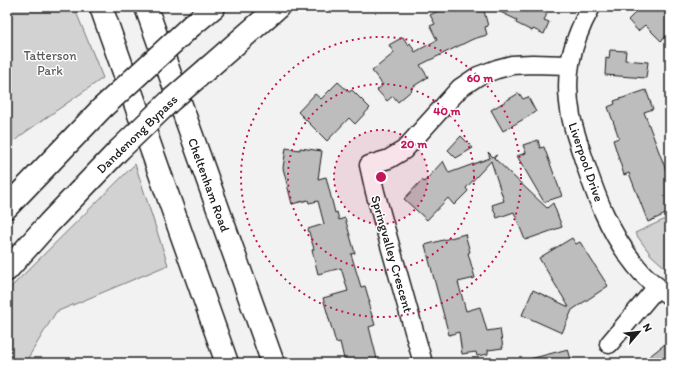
<svg xmlns="http://www.w3.org/2000/svg" width="677" height="370" font-family="Itim,sans-serif">
<style>
.green{fill:#d2d2d2;stroke:#777}
.building{fill:#bdbdbd;stroke:#1c1c1c}
.lines{fill:none;stroke-linecap:round;stroke-linejoin:round}
.street-casing{stroke:#1c1c1c;stroke-width:21}
.primary-casing{stroke:#1c1c1c;stroke-width:25}
.highway-casing{stroke:#1c1c1c;stroke-width:25}
.street{stroke:#fff;stroke-width:18}
.primary{stroke:#fff;stroke-width:22}
.highway{stroke:#fff;stroke-width:22}
.highway-bridge-casing{stroke:#1c1c1c;stroke-width:25;stroke-linecap:butt}
.highway-bridge{stroke:#fff;stroke-width:22}
.ring{fill:none;stroke:#c2185b;stroke-width:2;stroke-dasharray:2 4}
.labels{text-anchor:middle;dominant-baseline:central;stroke-width:3;stroke-linejoin:round;paint-order:stroke}
.park-label{font-size:13px;fill:#5c5c5c;stroke:#fff}
.street-label{font-size:13px;fill:#1c1c1c;stroke:#fff}
.centre{fill:#c2185b;stroke:#fff;stroke-width:2}
.ring-label{font-size:12px;text-anchor:middle;font-weight:bold;fill:#c2185b;stroke:#fff;stroke-width:3;stroke-linejoin:round;paint-order:stroke}
</style>
<rect width="100%" height="100%" fill="#f2f2f2"/>
<filter id="ink" filterUnits="userSpaceOnUse"><feTurbulence type="fractalNoise" baseFrequency=".025" numOctaves="2"/><feDisplacementMap in="SourceGraphic" scale="8" xChannelSelector="R" yChannelSelector="G"/><feConvolveMatrix kernelMatrix="1 2 1 2 8 2 1 2 1" color-interpolation-filters="sRGB"/></filter>
<g filter="url(#ink)">
<path class="green" d="M7,7H74L103,78L20,136L7,149Z
M135,164L168,265L56,312L25,363H7V291Z
M670,217V272L651,255L635,233Z"/>
<path class="building" d="M446,7H479L480,11H484L488,26L485,27L487,35L473,39L420,65L428,77L411,88L412,90L398,102L393,96L387,101L377,90L383,85L372,71L394,53L389,45L403,37L408,45L410,43L415,52L437,40L430,26L435,24L430,15Z
M490,7H534L547,14L544,20L549,22L544,34L533,29L532,31L516,23L517,20Z
M628,7H670V33L661,41L645,25L638,31L628,20L634,14Z
M610,50L626,51L625,60L648,62L646,78L605,75L606,58L609,59Z
M338,82L349,92L352,90L370,108L355,124L349,118L327,141L298,112L315,94L321,99Z
M646,90L653,109L644,112L670,181V212L648,222L629,173L624,175L613,140L619,138L608,107L615,104L614,101Z
M519,93L523,99L528,97L536,112L503,131L491,110Z
M461,136L473,148L456,158L448,150Z
M538,140L540,148L544,147L562,196L544,202L517,156L526,153L523,145Z
M286,148L300,150V148L322,151L318,179L326,177L335,213L337,212L339,220L345,218L355,253L351,254L361,287L365,286L370,303H368L375,325L369,327L378,363H345L340,342L336,343L323,298L348,291L341,268L318,274L312,250L314,249L308,229L324,224L318,201L309,203L308,200L292,204L283,168Z
M488,152L493,157L497,155L494,158L547,208L553,203L562,227L525,240L514,212L497,218L492,205L504,201L491,161L466,188L468,191L454,205L448,198L427,220L404,199L422,180L424,182L443,161L449,173L490,158Z
M465,234L470,252L468,253L475,278L458,282L466,311L480,307L487,331L500,329L503,348L488,350V354L477,356L476,352L462,354L459,332L449,335L425,245Z
M572,238L576,244L580,242L608,286L572,310L562,333L522,315L533,290L569,307L539,258Z
M670,340V363H641Z
M568,349L572,363H531L530,359Z"/>
<g class="lines">
<defs>
<path id="street" d="M591,7C581,25 573,44 570,64C567,80 568,100 571,116C573,128 578,141 582,154C595,194 609,233 636,266C645,278 658,288 670,296
M609,344L657,287
M423,363L375,192L369,165L389,159L404,150L460,88L478,76L497,69L512,65L532,64L569,65"/>
<path id="primary" d="M101,7L227,363
M146,7L273,363"/>
<path id="highway" d="M191,26L214,7
M207,69L278,7
M7,207L102,108
M7,270L49,223L119,150"/>
</defs>
<use href="#street" class="street-casing"/>
<use href="#primary" class="primary-casing"/>
<use href="#highway" class="highway-casing"/>
<use href="#street" class="street"/>
<use href="#primary" class="primary"/>
<use href="#highway" class="highway"/>
<defs>
<path id="highway-bridge" d="M102,108L191,26
M119,150L170,101L207,69"/>
</defs>
<use href="#highway-bridge" class="highway-bridge-casing"/>
<use href="#highway-bridge" class="highway-bridge"/>
</g>
</g>
<circle cx="381" cy="177" r="47" fill="#c2185b" fill-opacity=".12"/>
<g class="ring">
<circle cx="381" cy="177" r="47"/>
<circle cx="381" cy="177" r="93"/>
<circle cx="381" cy="177" r="140"/>
</g>
<g class="labels">
<g class="park-label">
<text x="50" y="55">Tatterson<tspan x="50" dy="15">Park</tspan></text>
</g>
<g class="street-label">
<text transform="translate(137 134) rotate(-44)">Dandenong Bypass</text>
<text transform="translate(586 162) rotate(71)">Liverpool Drive</text>
<text transform="translate(209 185) rotate(70)">Cheltenham Road</text>
<text transform="translate(392 254) rotate(74)">Springvalley Crescent</text>
</g>
</g>
<circle cx="381" cy="177" r="6" class="centre"/>
<g class="ring-label">
<text x="480" y="82">60 m</text>
<text x="447" y="115">40 m</text>
<text x="414" y="148">20 m</text>
</g>
<rect width="677" height="370" fill="none" stroke="#fff" stroke-width="24"/>
<rect x="12" y="12" width="653" height="346" fill="none" stroke="#1c1c1c" stroke-width="1.5" filter="url(#ink)"/>
<g transform="translate(639 332) rotate(62)" stroke="#ffffff" stroke-width="3" paint-order="stroke">
<path d="M0-3L7 15L0 10L-7 15Z" fill="#1c1c1c"/>
<text y="-6" font-size="11" font-weight="bold" text-anchor="middle" fill="#1c1c1c">N</text>
</g>
</svg>
